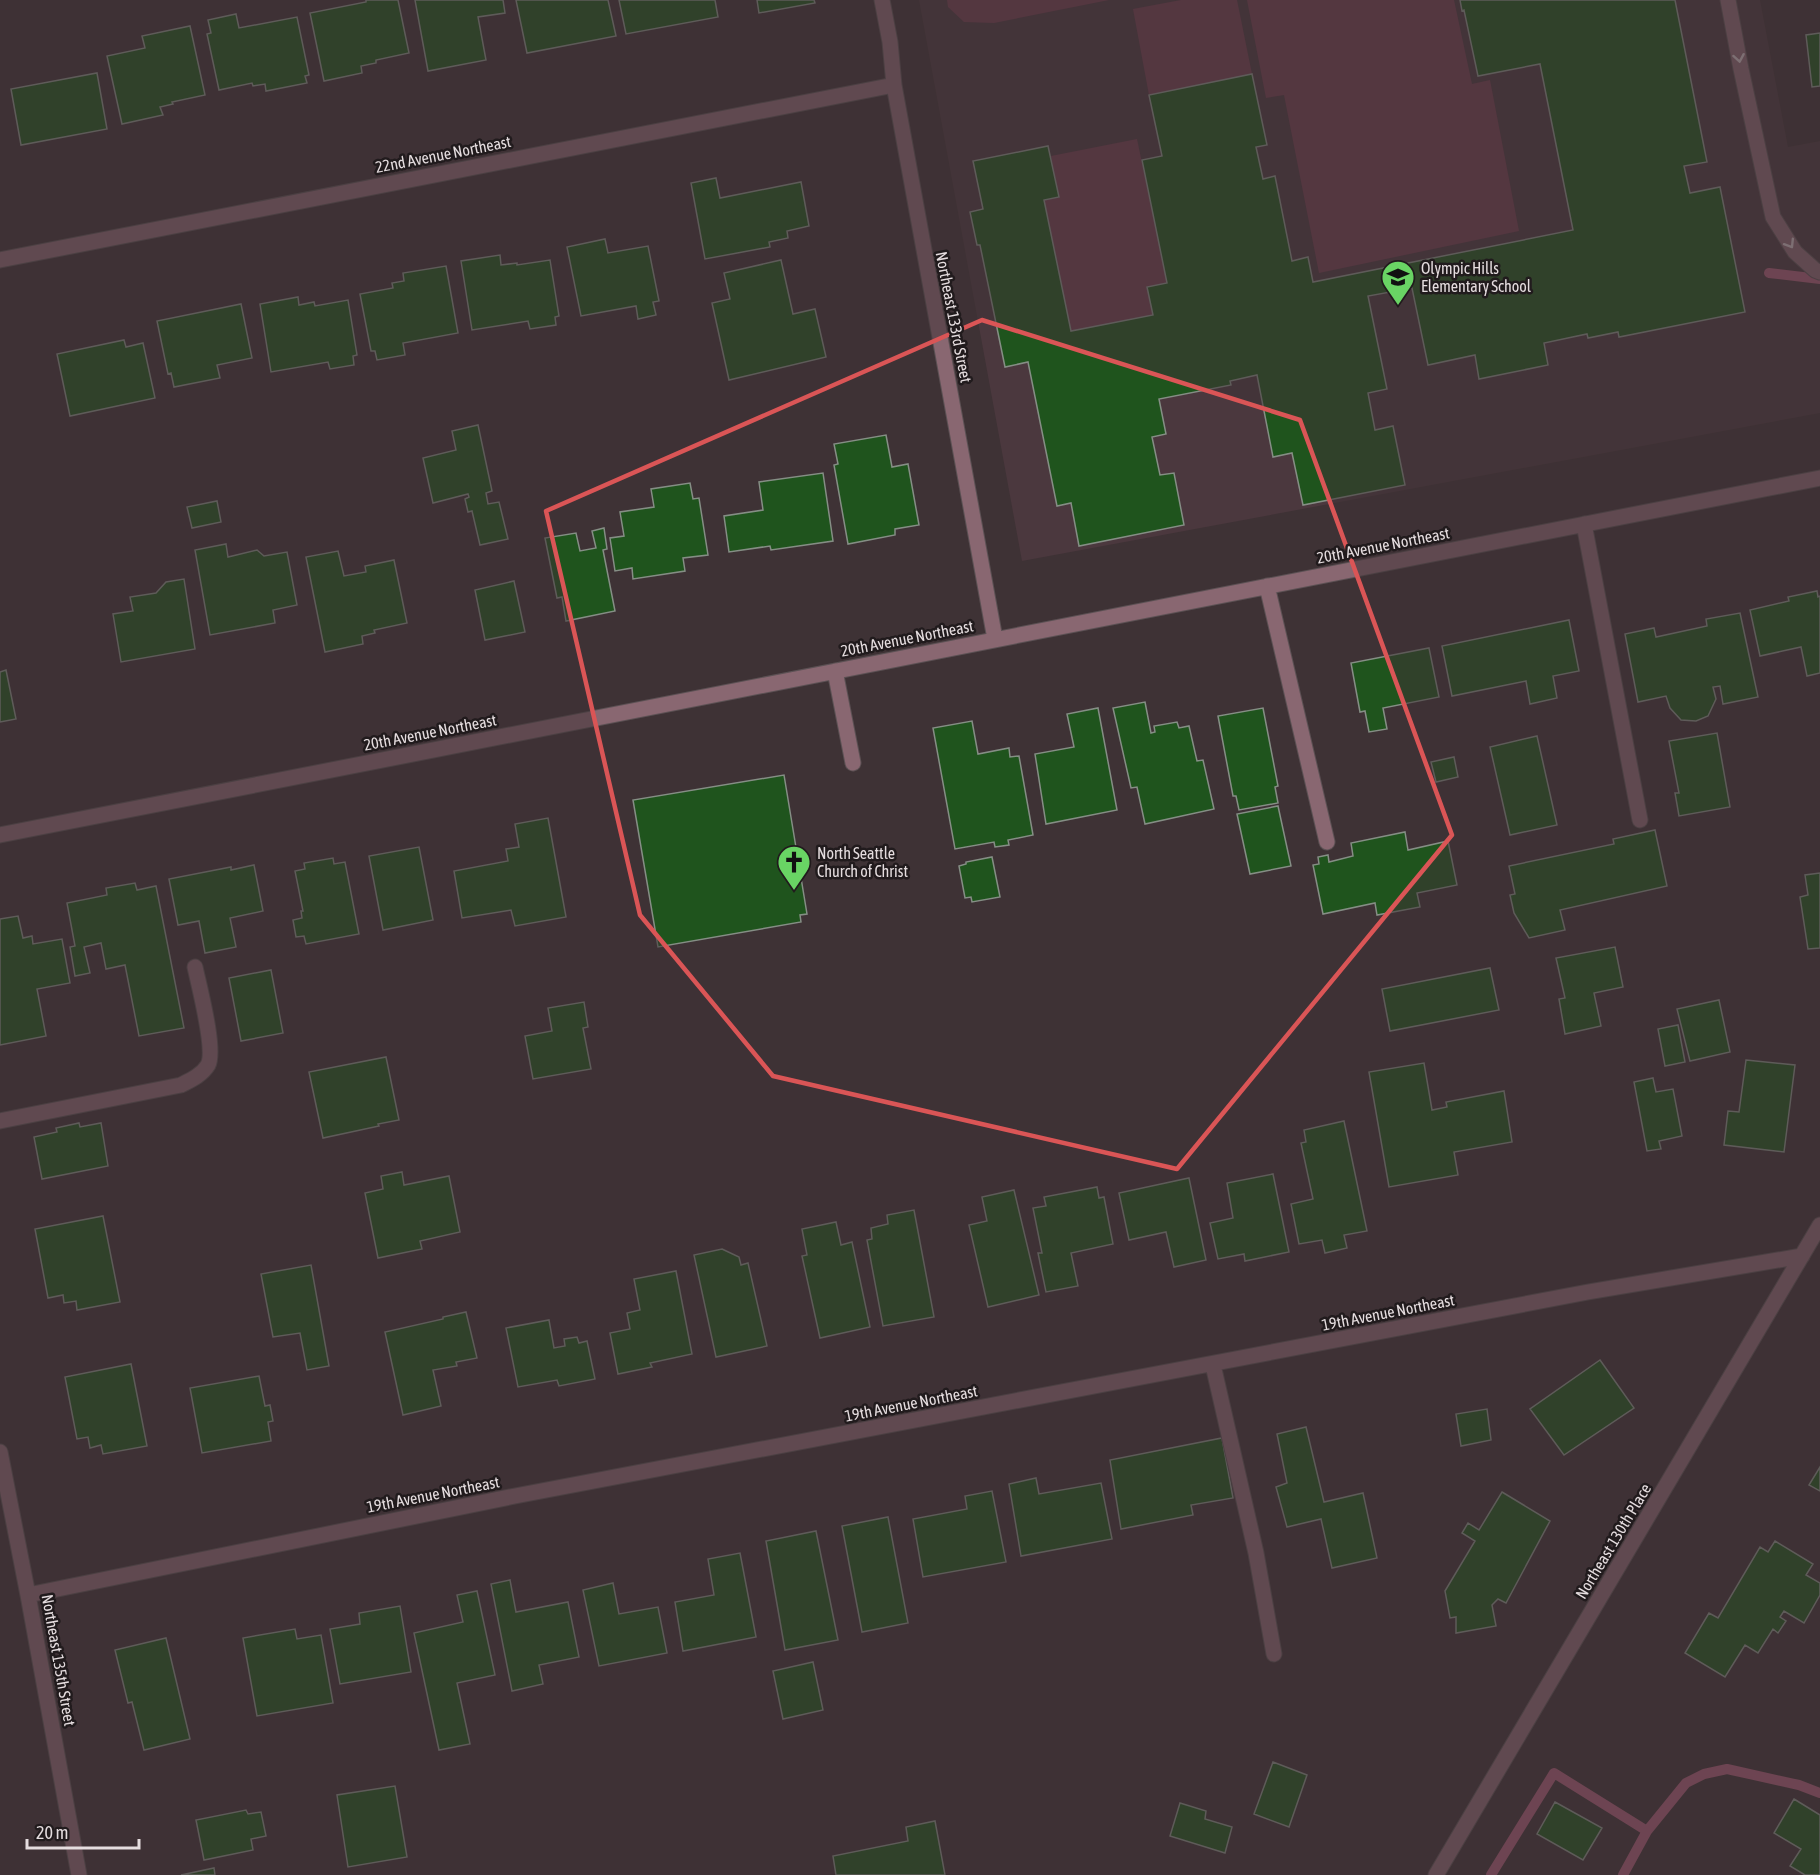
<svg xmlns="http://www.w3.org/2000/svg" width="1820" height="1875" font-family="'Asap Condensed',sans-serif">
<style>
.built{fill:#4b383e}
.green{fill:#6f3e4f}
.lines{fill:none;stroke-linecap:round;stroke-linejoin:round}
.stream{stroke:#a65b75;stroke-width:10}
.building{fill:#1f541d;stroke:#858e85;stroke-width:1.5}
.minor-casing{stroke:#5c5154;stroke-width:17}
.minor{stroke:#896771;stroke-width:15}
.oneway{stroke:#c9babe}
.marked{fill:none;stroke:#da5556;stroke-width:4.5;stroke-linejoin:round}
.labels{text-anchor:middle;dominant-baseline:central;stroke-width:5;stroke-linejoin:round;paint-order:stroke}
.street-label{font-size:16px;fill:#e5dddf;stroke:#211b1d}
.poi-label{font-size:16px;fill:#e5dddf;stroke:#211b1d;text-anchor:start}
</style>
<rect width="100%" height="100%" fill="#3e3235"/>
<path class="built" d="M919,0H1760L1788,147L1820,141V413L1022,561Z"/>
<path class="green" d="M947,0H1109L994,23L964,22L948,7Z
M1181,0H1237L1252,74L1149,95L1133,9Z
M1247,0H1454L1472,84L1490,80L1519,231L1319,273L1284,95L1266,98Z
M1137,139L1167,283L1147,287L1153,315L1071,331L1044,200L1059,197L1051,156Z"/>
<g class="lines">
<path class="stream" d="M1769,273L1820,279
M1491,1875L1554,1773L1647,1831
M1623,1875L1647,1831L1686,1783L1704,1774L1727,1769L1799,1785L1820,1793"/>
</g>
<path class="building" d="M366,0H398L409,53L376,60V63L361,66L362,73L324,81L310,13L366,2Z
M415,0H503L505,13L478,17L486,60L428,71Z
M516,0H608L616,36L527,53Z
M619,0H715L718,17L626,34Z
M757,0H814L815,3L759,13Z
M1460,0H1675L1707,162L1684,166L1690,193L1720,187L1745,312L1619,337L1618,332L1588,338L1587,334L1544,343L1548,365L1479,379L1475,355L1428,365L1412,288L1368,296L1387,389L1368,393L1375,430L1393,426L1405,485L1303,505L1292,453L1273,457L1257,375L1230,381L1231,385L1159,399L1166,434L1152,437L1160,475L1174,473L1184,525L1079,546L1071,503L1057,506L1028,362L1005,367L980,245H977L970,212L983,209L973,161L1048,146L1059,197L1044,200L1071,331L1153,315L1147,287L1167,283L1142,160L1162,156L1149,95L1252,74L1267,145L1256,147L1263,179L1275,176L1292,261L1308,257L1313,282L1573,230L1540,64L1478,76L1464,10L1462,11Z
M236,14L239,28L297,17L309,75L305,76L307,83L266,91L265,84L253,86L252,83L219,90L207,34L211,33L208,20Z
M190,26L205,95L172,102L173,104L160,107L163,115L122,124L107,56L145,48L142,36Z
M1820,33V86L1812,87L1806,35Z
M97,73L107,129L21,145L11,89Z
M716,178L720,198L801,182L809,226L787,231L788,238L769,242L770,247L705,259L691,183Z
M605,239L608,253L648,246L659,301L653,302L656,315L638,319L636,306L581,316L567,247Z
M500,255L501,265L517,263V265L550,260L559,316L555,317L556,325L530,329L528,321L472,330L461,261Z
M781,260L793,314L815,309L826,357L729,380L712,303L730,299L724,273Z
M446,266L458,333L403,343L405,355L377,360L375,351H371L360,294L393,288L392,283L404,281L403,273Z
M298,297L299,305L314,302L315,306L348,300L357,355L353,356L354,365L330,369L328,362L271,372L260,304Z
M241,304L252,358L217,365L220,378L174,387L171,373L168,374L157,321Z
M124,340L126,347L143,343L155,398L70,416L57,354Z
M478,425L492,491L486,493L488,504L499,502L508,539L480,545L472,511L468,512L465,499L469,497L468,494L433,503L423,458L456,450L452,431Z
M886,435L892,467L908,464L919,525L895,529V535L848,544L834,465L838,464L834,444Z
M823,473L833,541L771,550L770,546L729,552L724,516L763,510L759,482Z
M690,483L693,499L699,498L708,555L683,558L685,571L633,579L632,568L615,571L610,538L624,536L620,512L654,507L651,489Z
M217,501L221,522L192,528L187,507Z
M604,528L607,549L603,550L615,611L566,621L562,597L557,598L545,538L576,533L580,551L596,548L592,531Z
M226,544L228,557L257,550L264,556L287,552L297,605L273,610L275,623L210,635L195,550Z
M338,551L344,576L366,572L365,566L394,560L407,623L374,630L375,633L362,636L363,644L325,652L306,557Z
M184,579L195,649L121,662L113,614L133,611L130,597L156,593L166,582Z
M514,581L525,632L485,640L475,590Z
M1817,591L1818,597L1820,596V673L1807,676L1801,647L1760,656L1750,610L1789,601L1788,597Z
M1740,613L1758,697L1723,704L1720,686L1713,687L1716,699L1708,716L1696,721L1681,720L1670,708L1666,696L1638,702L1625,634L1654,628L1656,637L1707,626L1706,619Z
M1569,620L1579,671L1553,676L1557,698L1530,704L1526,681L1452,696L1442,646Z
M1429,648L1439,697L1383,708L1387,729L1369,732L1365,711L1360,712L1351,663Z
M6,670L16,719L0,722V672Z
M1145,702L1151,733L1155,732L1154,726L1177,722L1179,728L1189,726L1197,761L1203,760L1214,809L1145,824L1137,787L1131,788L1113,708Z
M1098,708L1117,810L1046,824L1035,754L1074,747L1067,714Z
M1263,708L1278,786L1275,787L1278,803L1239,810L1236,796H1233L1218,716Z
M972,721L978,754L1009,748L1010,757L1019,756L1033,835L1008,840L1009,845L995,847L994,842L955,849L933,728Z
M1717,733L1730,807L1679,816L1675,793H1679L1669,741Z
M1537,736L1557,825L1510,835L1490,747Z
M1454,757L1458,777L1436,782L1431,762Z
M784,775L807,914L800,915L801,922L658,947L633,800Z
M1278,806L1291,866L1250,874L1237,814Z
M548,818L566,917L515,926L511,910L462,918L454,871L508,861L506,849L519,847L515,824Z
M1655,830L1667,886L1560,910L1565,930L1529,938L1514,913L1510,895L1515,894L1509,866L1614,844L1613,839Z
M1405,832L1408,850L1448,841L1457,885L1417,893L1420,907L1377,915L1375,903L1323,914L1313,865L1319,864L1318,857L1328,855L1329,862L1353,856L1351,843Z
M419,847L433,920L383,930L369,856Z
M992,857L1000,897L972,902L971,897L965,898L959,866L966,864V862Z
M333,858L334,864L345,862L359,934L306,944L304,936L296,937L293,920L302,918L301,911H303L295,871L305,869L304,863Z
M254,865L263,911L230,918L236,947L205,953L199,921L178,925L169,879L231,867V870Z
M1820,873V948L1808,949L1800,897L1808,895L1805,875Z
M135,883L137,890L156,886L184,1028L139,1036L125,965L106,969L101,943L84,947L90,973L75,976L70,947L75,946L67,903L107,895L106,888Z
M18,916L23,938L32,936L33,944L62,939L70,983L37,989L46,1036L0,1045V919Z
M1615,947L1623,987L1594,993L1601,1026L1565,1034L1559,999L1565,998L1556,958Z
M1490,968L1499,1010L1390,1031L1382,989Z
M271,970L283,1033L241,1041L229,978Z
M1719,1000L1730,1052L1690,1061L1677,1009Z
M584,1002L588,1027L583,1028L591,1069L533,1079L525,1036L552,1031L548,1008Z
M1678,1025L1685,1062L1665,1066L1658,1029Z
M386,1057L399,1120L378,1124L379,1126L323,1138L309,1072Z
M1746,1060L1795,1065L1784,1152L1724,1145L1728,1111L1739,1112Z
M1424,1063L1432,1110L1447,1107L1446,1102L1504,1091L1512,1142L1454,1152L1458,1175L1389,1187L1369,1072Z
M1653,1078L1656,1092L1673,1089L1682,1136L1659,1141L1661,1149L1647,1151L1634,1082Z
M1344,1121L1367,1231L1344,1235L1347,1248L1325,1253L1322,1240L1299,1244L1291,1204L1313,1199L1301,1143L1306,1142L1304,1130Z
M79,1123L80,1127L101,1123L108,1166L42,1179L34,1137L57,1132L56,1128Z
M402,1172L404,1185L449,1176L460,1232L420,1241L422,1249L378,1258L365,1193L383,1189L381,1176Z
M1273,1174L1289,1252L1245,1261L1244,1254L1218,1259L1210,1223L1233,1218L1227,1183Z
M1189,1178L1206,1260L1174,1267L1166,1232L1129,1240L1119,1193Z
M1097,1187L1099,1198L1104,1197L1113,1244L1071,1253L1078,1286L1046,1292L1038,1253H1042L1033,1208L1046,1206L1044,1197Z
M1014,1190L1039,1295L988,1307L969,1225L987,1221L982,1197Z
M914,1210L934,1317L883,1326L867,1240L872,1239L871,1228L888,1224L887,1215Z
M103,1216L120,1302L77,1310L76,1301L64,1303L63,1295L48,1298L35,1229Z
M836,1222L841,1245L852,1242L870,1327L820,1338L802,1256L807,1255L802,1229Z
M722,1249L739,1257L741,1265L748,1263L767,1346L716,1357L694,1255Z
M311,1265L329,1366L307,1370L300,1333L273,1337L261,1274Z
M676,1271L692,1354L650,1363L652,1367L618,1374L610,1333L630,1329L627,1313L640,1310L634,1279Z
M466,1312L477,1358L456,1362L457,1366L433,1370L441,1406L403,1415L385,1332L443,1319V1317Z
M549,1320L554,1348L565,1346L564,1339L577,1337L579,1343L587,1341L595,1379L559,1386L557,1380L518,1387L506,1328Z
M1600,1360L1634,1408L1564,1455L1530,1409Z
M131,1364L147,1446L103,1454L101,1445L90,1448L88,1437L77,1439L65,1377Z
M259,1376L265,1406L270,1405L273,1421L268,1422L271,1441L202,1453L190,1388Z
M1487,1409L1491,1440L1461,1446L1456,1414Z
M1306,1427L1324,1502L1363,1493L1377,1558L1332,1568L1321,1519L1287,1527L1276,1487L1287,1483L1277,1434Z
M1222,1438L1233,1498L1191,1505L1193,1515L1121,1529L1110,1460Z
M1820,1467V1491L1809,1485Z
M1036,1478L1039,1494L1101,1483L1112,1539L1021,1556L1009,1484Z
M992,1491L1006,1562L923,1577L913,1519L967,1509L965,1496Z
M1502,1492L1550,1521L1506,1603L1498,1599L1492,1605L1496,1626L1456,1633V1617L1450,1618L1445,1591L1475,1541L1462,1533L1468,1523L1479,1530Z
M888,1517L908,1623L862,1632L842,1526Z
M816,1531L838,1640L785,1650L766,1541Z
M1775,1541L1813,1564L1806,1575L1820,1583V1595L1804,1623L1784,1611L1780,1617L1786,1621L1778,1633L1773,1629L1758,1653L1745,1645L1725,1677L1685,1653L1709,1613L1718,1618L1760,1547L1768,1552Z
M740,1553L756,1637L683,1651L675,1602L714,1595L708,1559Z
M510,1580L516,1612L568,1602L579,1657L539,1665L543,1684L512,1691L491,1584Z
M613,1583L619,1614L658,1607L667,1653L599,1666L583,1590Z
M477,1591L495,1675L457,1683L470,1744L439,1750L414,1633L463,1622L457,1595Z
M400,1606L411,1672L340,1684L330,1629L360,1624L359,1613Z
M295,1629L297,1639L321,1635L333,1703L257,1716L243,1638Z
M166,1638L190,1739L144,1750L132,1702L128,1703L115,1650Z
M813,1662L823,1710L783,1719L773,1671Z
M1273,1762L1307,1775L1289,1827L1254,1814Z
M395,1786L407,1857L348,1867L337,1795Z
M1794,1799L1820,1815V1875H1805L1790,1866L1801,1849L1774,1833Z
M1555,1802L1602,1828L1583,1860L1537,1834Z
M1180,1803L1206,1811L1205,1819L1232,1827L1225,1853L1170,1836Z
M246,1810L248,1814L261,1812L266,1836L251,1839L253,1850L204,1860L196,1820Z
M935,1821L945,1875H836L833,1856L908,1841L906,1827Z
M214,1868L215,1875H181Z"/>
<g class="lines">
<defs>
<path id="minor" d="M882,0L890,42L894,85L995,639
M1728,0L1741,69L1773,217L1795,252L1815,270L1820,272
M0,260L894,85
M1584,524L1640,820
M1267,586L1327,842
M835,671L853,763
M0,835L1820,478
M0,1121L181,1085C191,1080 202,1075 208,1065C216,1050 199,986 195,967
M1213,1365L1256,1553L1274,1654
M0,1452L28,1595L79,1875
M28,1595L515,1496L1588,1292L1802,1256
M1436,1875L1820,1225"/>
</defs>
<use href="#minor" class="minor-casing"/>
<use href="#minor" class="minor"/>
</g>
<defs><path id="oneway-chevron" d="M-2-3.5L2.5 0L-2 3.5" fill="none" stroke-width="1.6" stroke-linecap="round" stroke-linejoin="round" transform="scale(1.5)"/></defs>
<g class="oneway">
<use href="#oneway-chevron" transform="translate(1739 58) rotate(80)"/>
<use href="#oneway-chevron" transform="translate(1790 244) rotate(58)"/>
</g>
<path d="M0 0H1820V1875H0ZM982,320L1300,420L1452,835L1177,1169L773,1076L640,915L546,511Z" fill="#3e3235" fill-opacity=".55" fill-rule="evenodd"/>
<path class="marked" d="M982,320L1300,420L1452,835L1177,1169L773,1076L640,915L546,511Z"/>
<defs>
<symbol id="school-pin" viewBox="-11 -11 22 30"><path d="M0 17L-7.5 6A9.5 9.5 0 1 1 7.5 6Z" fill="#69d464" stroke="#211b1d"/><path d="M0-5L7-2L0 1L-7-2ZM-4 1L0 2.5L4 1V4Q0 6-4 4Z" fill="#111"/></symbol>
<symbol id="church-pin" viewBox="-11 -11 22 30"><path d="M0 17L-7.5 6A9.5 9.5 0 1 1 7.5 6Z" fill="#69d464" stroke="#211b1d"/><path d="M-1.2-6h2.4v3.5h3.3v2.4h-3.3V6h-2.4V-.1h-3.3v-2.4h3.3Z" fill="#111"/></symbol>
</defs>
<g fill-rule="evenodd">
<use href="#school-pin" x="1379" y="258" width="38" height="52"/>
<use href="#church-pin" x="775" y="843" width="38" height="52"/>
</g>
<g class="labels">
<g class="street-label">
<text transform="translate(443 154) rotate(-11)">22nd Avenue Northeast</text>
<text transform="translate(954 317) rotate(79)">Northeast 133rd Street</text>
<text transform="translate(1383 545) rotate(-11)">20th Avenue Northeast</text>
<text transform="translate(907 638) rotate(-11)">20th Avenue Northeast</text>
<text transform="translate(430 732) rotate(-11)">20th Avenue Northeast</text>
<text transform="translate(1388 1312) rotate(-11)">19th Avenue Northeast</text>
<text transform="translate(911 1403) rotate(-11)">19th Avenue Northeast</text>
<text transform="translate(433 1494) rotate(-11)">19th Avenue Northeast</text>
<text transform="translate(1613 1541) rotate(-59)">Northeast 130th Place</text>
<text transform="translate(59 1660) rotate(80)">Northeast 135th Street</text>
</g>
<g class="poi-label">
<text x="1421" y="268">Olympic Hills<tspan x="1421" dy="18">Elementary School</tspan></text>
<text x="817" y="853">North Seattle<tspan x="817" dy="18">Church of Christ</tspan></text>
</g>
</g>
<path d="M27 1839v9h112v-9" fill="none" stroke="#e5dddf" stroke-width="3"/>
<text x="36" y="1839" font-size="18" fill="#e5dddf" stroke="#211b1d" stroke-width="4.5" paint-order="stroke">20 m</text>
</svg>
